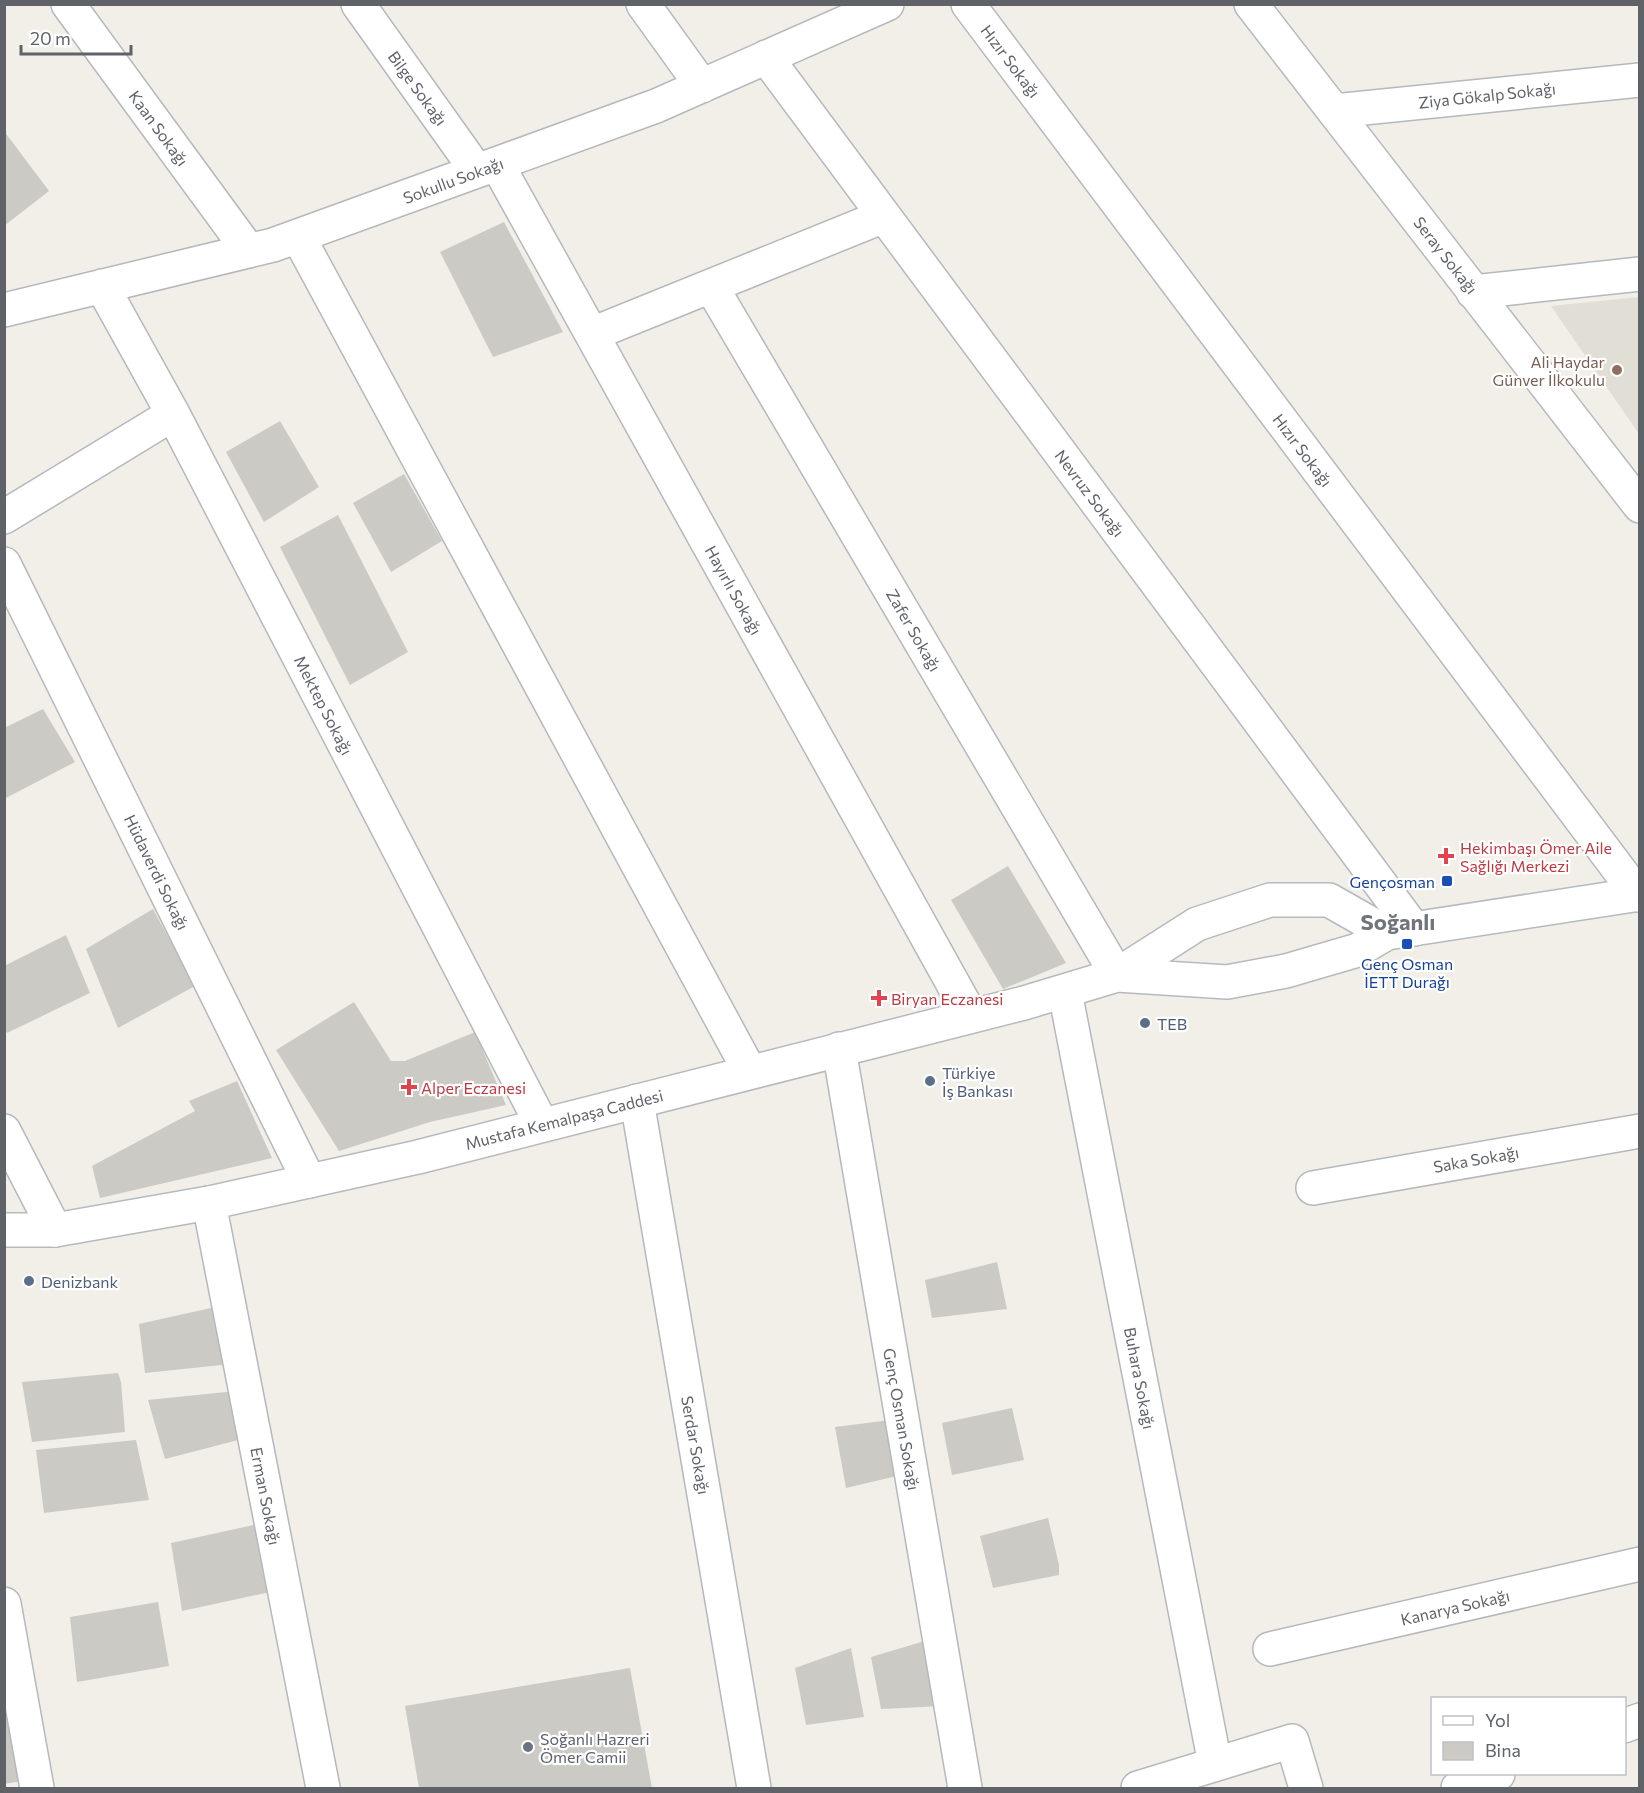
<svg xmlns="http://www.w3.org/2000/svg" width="1644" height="1793" font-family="Commissioner,sans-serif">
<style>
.education{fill:#e1ded6}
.building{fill:#cccac5}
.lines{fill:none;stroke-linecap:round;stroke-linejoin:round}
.street-casing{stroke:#b5b8bc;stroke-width:36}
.secondary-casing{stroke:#b6babf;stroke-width:36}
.street{stroke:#fff;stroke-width:33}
.secondary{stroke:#fff;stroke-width:33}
.education-dot{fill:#8d6e63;stroke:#fff;stroke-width:2}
.health-dot{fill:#e0444e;stroke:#fff;stroke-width:2}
.transit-dot{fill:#1a4fb4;stroke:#fff;stroke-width:2}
.service-dot{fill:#5c6f8a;stroke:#fff;stroke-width:2}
.worship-dot{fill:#6b7280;stroke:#fff;stroke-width:2}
.labels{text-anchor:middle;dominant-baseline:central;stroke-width:4.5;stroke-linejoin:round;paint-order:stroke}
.street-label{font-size:16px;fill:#5f6368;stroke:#fff}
.education-label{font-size:16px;fill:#785e54;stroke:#fff;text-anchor:end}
.health-label{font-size:16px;fill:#be3a42;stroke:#fff;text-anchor:start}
.transit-label{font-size:16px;fill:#164399;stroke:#fff;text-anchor:end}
.service-label{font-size:16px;fill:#4e5e75;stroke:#fff;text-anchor:start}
.worship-label{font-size:16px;fill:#5b616d;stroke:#fff;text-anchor:start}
.district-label{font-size:22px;font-weight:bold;fill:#70757a;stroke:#fff}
</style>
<rect width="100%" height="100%" fill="#f1efe8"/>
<path class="education" d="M1639,297H1640L1639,434L1551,306Z"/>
<path class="building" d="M4,131L49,191L4,226Z
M504,222L563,332L493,357L440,252Z
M280,421L319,487L264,522L226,452Z
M404,474L442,541L391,572L353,503Z
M338,515L408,652L350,685L280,547Z
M43,709L75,762L4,799V728Z
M1008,866L1066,963L1003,989L951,900Z
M153,909L195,986L118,1028L86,949Z
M66,935L90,993L7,1033L4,1028V966Z
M354,1002L391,1061H405L475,1032L506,1105L430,1122L339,1151L276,1050Z
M237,1081L272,1158L100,1198L92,1166L195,1111L189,1101Z
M997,1262L1007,1309L932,1318L925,1280Z
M220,1306L231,1364L145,1373L139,1324Z
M118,1373L121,1382L125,1432L32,1442L22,1382Z
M236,1391L246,1438L165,1459L148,1400Z
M1012,1408L1024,1460L952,1475L942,1423Z
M890,1420L901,1475L846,1488L835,1427Z
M136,1440L149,1500L44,1513L36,1450Z
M1048,1518L1059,1565V1575L993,1588L980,1536Z
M263,1523L275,1591L182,1611L171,1543Z
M158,1602L169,1666L77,1682L70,1617Z
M928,1640L943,1706L881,1709L871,1657Z
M851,1648L864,1717L806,1725L795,1668Z
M630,1668L652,1788H419L405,1706Z
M4,1688L22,1781L4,1784Z"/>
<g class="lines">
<defs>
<path id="street" d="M68,4L249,251
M358,4L477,171
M643,4L702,86
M968,4L1638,895
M766,57L1414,929
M1334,111L1640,80
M497,164L971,1016
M298,236L750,1072
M102,286L173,414L542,1125
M711,286L1117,975
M1473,292L1640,274
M4,310L273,245L656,106L887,4
M592,334L884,216
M4,517L173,414
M4,564L309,1181
M1065,992L1215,1764
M839,1049L965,1788
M637,1101L754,1788
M4,1131L55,1230
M1313,1188L1640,1131
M209,1203L323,1788
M4,1604L37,1788
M1270,1649L1640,1564
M1624,1726L1640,1720
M1138,1788L1292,1741L1306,1788
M1458,1788L1498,1774"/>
<path id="secondary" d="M1251,4L1640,506
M1117,975L1227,982L1286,971L1358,950L1387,933L1640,894
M4,1230H55L209,1203L418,1157L1024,1003L1117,975L1197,924L1270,900H1329L1387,933"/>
</defs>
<use href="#street" class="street-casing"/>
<use href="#secondary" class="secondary-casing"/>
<use href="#street" class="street"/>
<use href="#secondary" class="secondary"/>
</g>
<circle class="education-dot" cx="1617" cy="370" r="6"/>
<g class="health-dot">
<path d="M1443 847h6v6h6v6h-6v6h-6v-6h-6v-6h6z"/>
<path d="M876 989h6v6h6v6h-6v6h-6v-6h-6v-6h6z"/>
<path d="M406 1078h6v6h6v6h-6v6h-6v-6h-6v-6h6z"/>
</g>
<g class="transit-dot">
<rect x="1441" y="875" width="12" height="12" rx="3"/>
<rect x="1401" y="938" width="12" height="12" rx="3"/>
</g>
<g class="service-dot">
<circle cx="1145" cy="1023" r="6"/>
<circle cx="930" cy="1081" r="6"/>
<circle cx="29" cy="1281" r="6"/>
</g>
<circle class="worship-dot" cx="528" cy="1747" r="6"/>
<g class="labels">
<g class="street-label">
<text transform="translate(1011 61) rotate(53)">Hızır Sokağı</text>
<text transform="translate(418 88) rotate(54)">Bilge Sokağı</text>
<text transform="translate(1487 95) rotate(-6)">Ziya Gökalp Sokağı</text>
<text transform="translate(159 128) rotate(54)">Kaan Sokağı</text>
<text transform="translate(453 180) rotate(-20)">Sokullu Sokağı</text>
<text transform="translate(1446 255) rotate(52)">Seray Sokağı</text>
<text transform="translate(1303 450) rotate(53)">Hızır Sokağı</text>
<text transform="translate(1090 493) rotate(53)">Nevruz Sokağı</text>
<text transform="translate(734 590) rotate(61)">Hayırlı Sokağı</text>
<text transform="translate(914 630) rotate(60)">Zafer Sokağı</text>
<text transform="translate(324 705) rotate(63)">Mektep Sokağı</text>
<text transform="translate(157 872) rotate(64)">Hüdaverdi Sokağı</text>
<text transform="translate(564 1119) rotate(-14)">Mustafa Kemalpaşa Caddesi</text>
<text transform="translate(1476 1159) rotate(-10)">Saka Sokağı</text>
<text transform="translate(1140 1378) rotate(79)">Buhara Sokağı</text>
<text transform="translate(902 1419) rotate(80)">Genç Osman Sokağı</text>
<text transform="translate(696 1445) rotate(80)">Serdar Sokağı</text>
<text transform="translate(266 1496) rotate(79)">Erman Sokağı</text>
<text transform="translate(1455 1607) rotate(-13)">Kanarya Sokağı</text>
</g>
<g class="education-label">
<text x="1605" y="361">Ali Haydar<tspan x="1605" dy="18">Günver İlkokulu</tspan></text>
</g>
<g class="health-label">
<text x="1460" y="847">Hekimbaşı Ömer Aile<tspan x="1460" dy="18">Sağlığı Merkezi</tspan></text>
<text x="891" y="998">Biryan Eczanesi</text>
<text x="421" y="1087">Alper Eczanesi</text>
</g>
<g class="transit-label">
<text x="1435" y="881">Gençosman</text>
<text x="1407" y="963" text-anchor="middle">Genç Osman<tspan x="1407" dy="18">İETT Durağı</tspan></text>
</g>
<g class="service-label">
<text x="1157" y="1023">TEB</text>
<text x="942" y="1072">Türkiye<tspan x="942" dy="18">İş Bankası</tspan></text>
<text x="41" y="1281">Denizbank</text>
</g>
<g class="worship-label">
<text x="540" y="1738">Soğanlı Hazreri<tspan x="540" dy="18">Ömer Camii</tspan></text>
</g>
<g class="district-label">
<text x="1398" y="921">Soğanlı</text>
</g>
</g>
<rect width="1644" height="1793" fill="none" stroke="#5f6368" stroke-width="12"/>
<rect x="1431" y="1697" width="195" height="78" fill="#ffffff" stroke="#bfc1c3" stroke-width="1.5"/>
<rect x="1443" y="1716" width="30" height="9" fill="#ffffff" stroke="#bfc1c3" stroke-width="1.5"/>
<text x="1485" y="1727" font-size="18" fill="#5f6368">Yol</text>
<rect x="1443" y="1742" width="30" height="18" fill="#cccac5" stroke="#bfc1c3" stroke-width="1.5"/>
<text x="1485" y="1757" font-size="18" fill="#5f6368">Bina</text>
<path d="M21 45v9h110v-9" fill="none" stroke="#5f6368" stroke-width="3"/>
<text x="30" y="45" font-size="18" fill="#5f6368" stroke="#ffffff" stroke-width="4.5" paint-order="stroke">20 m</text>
</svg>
